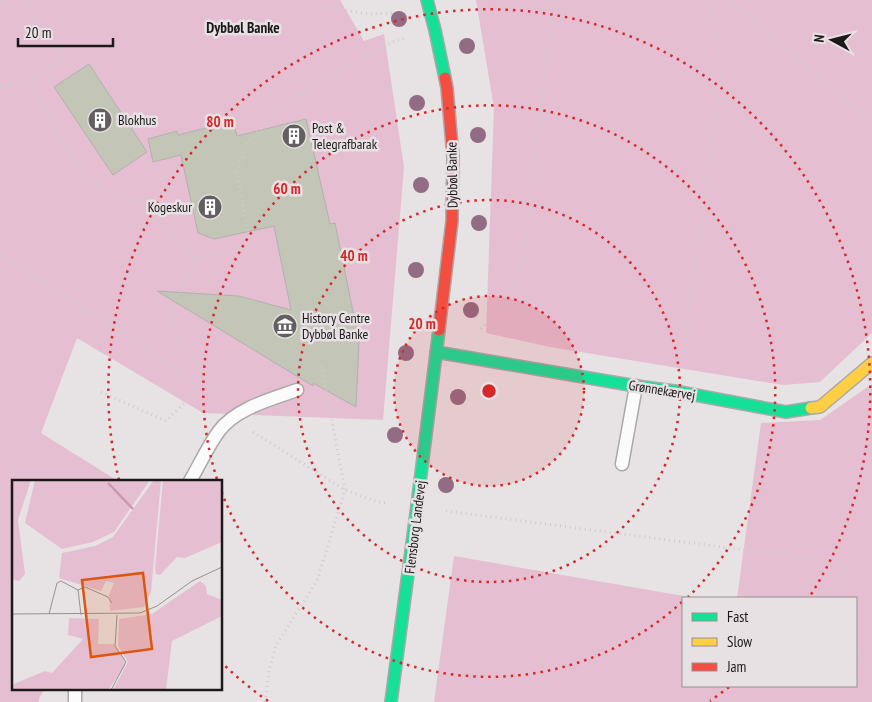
<svg xmlns="http://www.w3.org/2000/svg" width="872" height="702" font-family="'PT Sans Narrow',sans-serif">
<style>
.green{fill:#e5bfd1}
.building{fill:#c3c5b7;stroke:#b2b0b0}
.lines{fill:none;stroke-linecap:round;stroke-linejoin:round}
.lane-casing{stroke:#aba8a9;stroke-width:15}
.fast-casing{stroke:#aba8a9;stroke-width:14}
.slow-casing{stroke:#aba8a9;stroke-width:14}
.jam-casing{stroke:#aba8a9;stroke-width:14}
.path{stroke:#cdcccc;stroke-width:3;stroke-dasharray:1 4;stroke-linecap:butt}
.lane{stroke:#fbfbfb;stroke-width:12}
.fast{stroke:#16e098;stroke-width:11}
.slow{stroke:#ffcf43;stroke-width:11}
.jam{stroke:#f24e42;stroke-width:11}
.tree{fill:#926c82}
.ring{fill:none;stroke:#d62828;stroke-width:2.5;stroke-dasharray:2.5 5}
.labels{text-anchor:middle;dominant-baseline:central;stroke-width:5;stroke-linejoin:round;paint-order:stroke}
.poi-label{font-size:14px;fill:#1c191a;stroke:#e8e1e4;text-anchor:start}
.street-label{font-size:14px;fill:#1c191a;stroke:#e8e1e4}
.neighbourhood-label{font-size:15px;font-weight:bold;fill:#1c191a;stroke:#e8e1e4}
.inset-river{fill:none;stroke:#ca96b0;stroke-width:2.5}
.inset-road{fill:none;stroke:#969293;stroke-width:1}
.view{fill:#de560d;fill-opacity:0.15;stroke:#de560d;stroke-width:2.5}
.inset-edge{fill:none;stroke:#1c191a;stroke-width:2.5}
.centre{fill:#d62828;stroke:#e8e1e4;stroke-width:2.5}
.ring-label{font-size:15px;text-anchor:middle;font-weight:bold;fill:#d62828;stroke:#e8e1e4;stroke-width:5;stroke-linejoin:round;paint-order:stroke}
</style>
<rect width="100%" height="100%" fill="#e7e2e4"/>
<path class="green" d="M0,0H340L364,41L384,34L404,167L383,420L203,413L77,338L41,433L118,481H14V688H45L39,699V702H0Z
M476,0H872V333L820,382L783,385L550,347L486,333L494,108Z
M872,384V702H434L454,556L695,598H683V686H856V598H737L761,423L820,420Z"/>
<path class="building" d="M89,64L147,152L113,175L54,87Z
M306,119L330,224L335,223L359,341L356,407L313,383V386L157,291L239,296L291,310L274,226L214,239L198,233L181,155L153,162L148,139L177,131L178,135L233,121L237,136Z"/>
<g class="lines">
<defs>
<path id="lane" d="M622,464L636,386
M190,481C200,464 208,446 219,431C236,408 272,399 297,390
M75,688V702"/>
<path id="fast" d="M427,0L435,30L445,78
M436,352L636,386L674,391L786,412L811,408
M391,702L417,506L439,330"/>
<path id="slow" d="M811,408L820,407L872,363"/>
<path id="jam" d="M439,330L452,221L453,157L447,88L445,78"/>
</defs>
<use href="#lane" class="lane-casing"/>
<use href="#fast" class="fast-casing"/>
<use href="#slow" class="slow-casing"/>
<use href="#jam" class="jam-casing"/>
<path class="path" d="M25,0L62,59L27,83
M313,0L327,7L369,14L399,13
M729,0L872,123
M0,2L4,0
M0,86L27,83L87,179L148,208L195,259
M0,255L140,344L200,388
M481,329L507,304L524,254L554,0
M681,361L684,348L721,77L711,0
M207,381L221,391L226,397
M101,392L166,421L207,381L170,322L173,304L195,259L251,247L237,172L247,143L285,104L355,61L395,41L406,38
M253,432L345,490L378,502L388,503
M446,511L845,563V598
M856,650L872,675
M265,702L269,671L276,645L317,581L345,490L321,364"/>
<use href="#lane" class="lane"/>
<use href="#fast" class="fast"/>
<use href="#slow" class="slow"/>
<use href="#jam" class="jam"/>
</g>
<g class="tree">
<circle cx="399" cy="19" r="8"/>
<circle cx="467" cy="46" r="8"/>
<circle cx="417" cy="103" r="8"/>
<circle cx="478" cy="135" r="8"/>
<circle cx="421" cy="185" r="8"/>
<circle cx="479" cy="223" r="8"/>
<circle cx="416" cy="270" r="8"/>
<circle cx="471" cy="310" r="8"/>
<circle cx="406" cy="353" r="8"/>
<circle cx="458" cy="397" r="8"/>
<circle cx="395" cy="435" r="8"/>
<circle cx="446" cy="485" r="8"/>
</g>
<circle cx="489" cy="391" r="95" fill="#d62828" fill-opacity=".12"/>
<g class="ring">
<circle cx="489" cy="391" r="95"/>
<circle cx="489" cy="391" r="191"/>
<path d="M682 602A286 286 0 0 1 222 493M217 479A286 286 0 1 1 688 597"/>
<path d="M729 687A381 381 0 0 1 710 701M268 701A381 381 0 0 1 222 663M119 480A381 381 0 1 1 810 596"/>
</g>
<defs>
<symbol id="building-disc" viewBox="-11 -11 22 22"><circle r="9.5" fill="#635f61" stroke="#e8e1e4"/><path d="M-4-6H4V6H1V3H-1V6H-4ZM-2.5-4.3h1.7v1.8h-1.7ZM.8-4.3h1.7v1.8H.8ZM-2.5-1h1.7V.8h-1.7ZM.8-1h1.7V.8H.8Z" fill="#fff"/></symbol>
<symbol id="museum-disc" viewBox="-11 -11 22 22"><circle r="9.5" fill="#635f61" stroke="#e8e1e4"/><path d="M0-6L6-3V-2H-6V-3ZM-5-1h2V3h-2ZM-1-1h2V3h-2ZM3-1h2V3H3ZM-6 4H6V6H-6Z" fill="#fff"/></symbol>
</defs>
<g fill-rule="evenodd">
<use href="#building-disc" x="86" y="106" width="28" height="28"/>
<use href="#building-disc" x="280" y="122" width="28" height="28"/>
<use href="#building-disc" x="196" y="193" width="28" height="28"/>
<use href="#museum-disc" x="271" y="312" width="28" height="28"/>
</g>
<g class="labels">
<g class="poi-label">
<text x="118" y="120">Blokhus</text>
<text x="312" y="128">Post &amp;<tspan x="312" dy="16">Telegrafbarak</tspan></text>
<text x="192" y="207" text-anchor="end">Kogeskur</text>
<text x="302" y="318">History Centre<tspan x="302" dy="16">Dybbøl Banke</tspan></text>
</g>
<g class="street-label">
<text transform="translate(452 175) rotate(-91)">Dybbøl Banke</text>
<text transform="translate(662 390) rotate(9)">Grønnekærvej</text>
<text transform="translate(415 527) rotate(-83)">Flensborg Landevej</text>
</g>
<g class="neighbourhood-label">
<text x="243" y="27">Dybbøl Banke</text>
</g>
</g>
<g transform="translate(12 480)">
<rect width="210" height="210" fill="#e7e2e4"/>
<path d="M0,0H19L6,40L13,94L7,101L0,99ZM23,0H138L102,52L81,62L50,69L13,43ZM142,0H149L139,112L132,127L98,131L97,115L102,103L94,101L89,111L47,98L50,73L83,66L101,57ZM151,0H210V62L173,78L165,77L148,95L144,94L143,88ZM188,101L194,106L195,114L210,120V136L160,161L154,210H101L116,182L106,166L107,139L140,134ZM57,138L87,139L86,164H102L113,180V186L96,210H1L2,204L33,191L40,193L71,159L56,155Z" fill="#e5bfd1"/>
<path class="inset-river" d="M96,3L121,29"/>
<path class="inset-road" d="M66,110L73,107L96,117L100,123M0,134L128,133L145,126L180,101L210,87M37,134L45,103L49,101L66,110L69,135M99,210L114,182L103,166L105,135"/>
<path class="view" d="M131,93L140,169L79,177L70,100Z"/>
<rect width="210" height="210" class="inset-edge"/>
</g>
<circle cx="489" cy="391" r="8" class="centre"/>
<g class="ring-label">
<text x="220" y="127">80 m</text>
<text x="287" y="194">60 m</text>
<text x="354" y="261">40 m</text>
<text x="422" y="329">20 m</text>
</g>
<rect x="682" y="597" width="175" height="90" fill="#e8e1e4" stroke="#969193"/>
<rect x="692" y="613" width="25" height="8" fill="#16e098" stroke="#969193"/>
<text x="727" y="622" font-size="15" fill="#1c191a">Fast</text>
<rect x="692" y="638" width="25" height="8" fill="#ffcf43" stroke="#969193"/>
<text x="727" y="647" font-size="15" fill="#1c191a">Slow</text>
<rect x="692" y="663" width="25" height="8" fill="#f24e42" stroke="#969193"/>
<text x="727" y="672" font-size="15" fill="#1c191a">Jam</text>
<g transform="translate(832 40) rotate(277)" stroke="#e8e1e4" stroke-width="4" paint-order="stroke">
<path d="M0-4L9 19L0 12L-9 19Z" fill="#1c191a"/>
<text y="-8" font-size="14" font-weight="bold" text-anchor="middle" fill="#1c191a">N</text>
</g>
<path d="M18 38v8h95v-8" fill="none" stroke="#1c191a" stroke-width="2.5"/>
<text x="25" y="38" font-size="15" fill="#1c191a" stroke="#e8e1e4" stroke-width="4" paint-order="stroke">20 m</text>
</svg>
